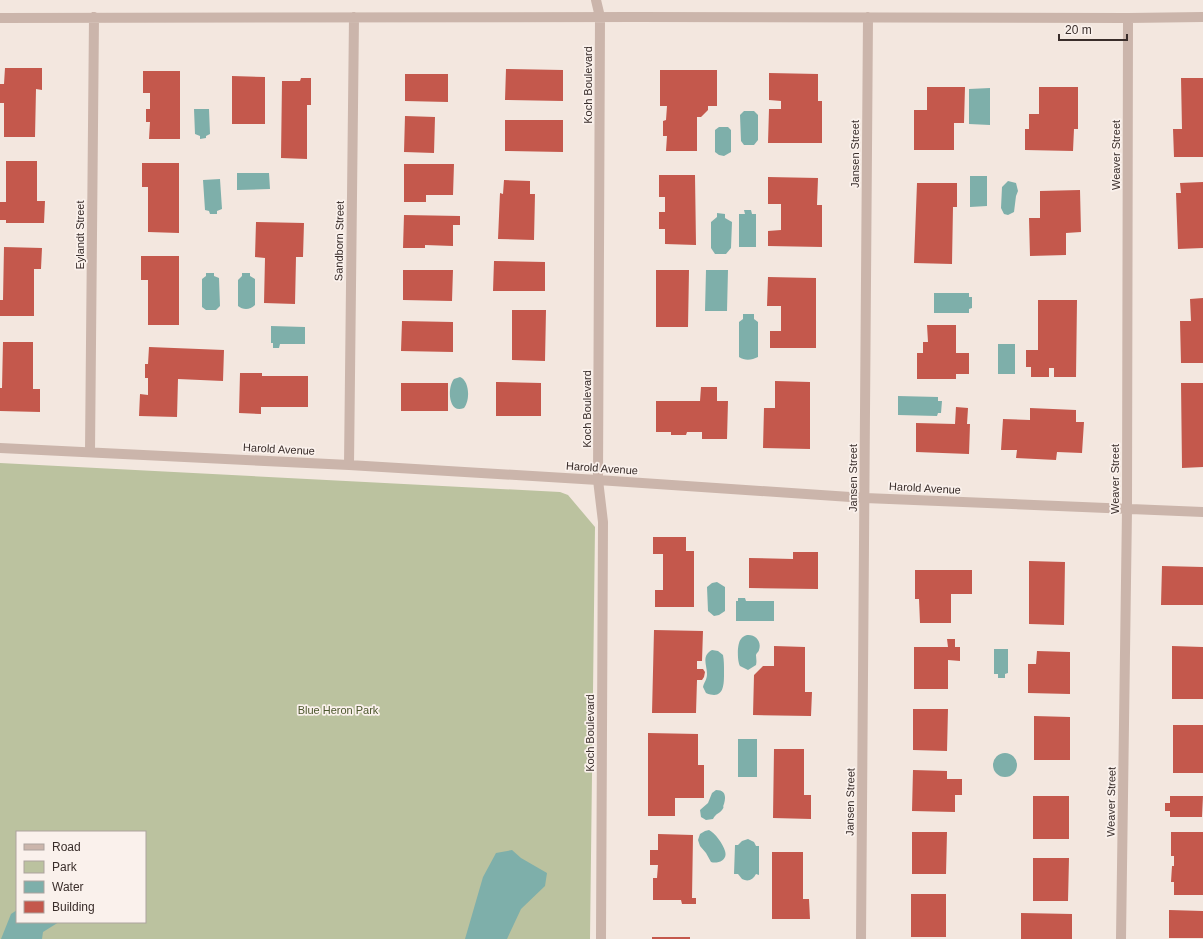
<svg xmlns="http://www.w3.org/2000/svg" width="1203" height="939" font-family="Arial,sans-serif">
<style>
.green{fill:#bbc29f;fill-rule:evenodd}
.water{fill:#7eafaa}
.building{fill:#c4584c}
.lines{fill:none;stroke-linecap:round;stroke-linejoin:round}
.minor{stroke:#cbb5ab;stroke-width:10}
.labels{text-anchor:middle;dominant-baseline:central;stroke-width:3.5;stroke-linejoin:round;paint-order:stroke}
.street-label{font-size:11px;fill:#392d2a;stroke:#faf1ec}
.park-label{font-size:11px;fill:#4d572e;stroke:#faf1ec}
</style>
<rect width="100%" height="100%" fill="#f3e7df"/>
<path class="green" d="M0,463L560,492L568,495L595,527L590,939H0ZM17,832H145V922H17Z"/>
<path class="water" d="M990,88V125L969,124V89Z
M194,109H209L210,134L206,136V138L200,139V136L195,134Z
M744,111H754L758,115V140L754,145H744L741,141L740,115Z
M719,127H728L731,130V152L724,156L719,155L715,152V130Z
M237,173H269L270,189L237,190Z
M970,176H987V206L970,207Z
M220,179L222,209L217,211V214H210L209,211L205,210L203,180Z
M1008,181L1016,183L1018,191L1016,196L1014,212L1008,215L1004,214L1001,208L1002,187Z
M744,210H751L752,214H756V247H739V214H745Z
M717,213L725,214V218L732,222L731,248L726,254H715L711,248V222L717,217Z
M706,270H728L727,311H705Z
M206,273H214V276L219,278L220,306L216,310H206L202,307V279L206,276Z
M242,273H250V276L255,279V305C250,310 243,310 238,306V280L242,276Z
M934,293H969V297H972V308L969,309V313H934Z
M743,314H754V319L758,322V357C752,360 745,361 739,357V322L743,319Z
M271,326L305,327V344H280L279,348H273V343H271Z
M998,344H1015V374H998Z
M460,377C470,381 470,401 464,408C448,415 447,387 454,379Z
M898,396L938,397V401H942L941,413H938L937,416L898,415Z
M717,582L725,587V611L719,615L714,616L708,611L707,587L712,583Z
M738,598H745L746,601H774V621H736V601H738Z
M747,635C755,634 762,641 759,650C759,652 756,653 756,655C756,658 757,661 756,665L748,670L740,666C737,661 737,643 741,639C742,637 744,636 747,635Z
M994,649H1008V673L1005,674V678H998V674H994Z
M712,650L718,651L723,655C724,660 724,666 724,671C724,683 725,701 706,693L703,687C704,682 707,680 707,674C707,665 701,656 712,650Z
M738,739H757V777H738Z
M993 765a12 12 0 1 1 24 0a12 12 0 1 1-24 0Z
M716,790C726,790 726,797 724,804C722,808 725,806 722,810C719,814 716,813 713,819L706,820L701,817L700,810L708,803L712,793Z
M709,830C715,833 723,844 725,851C728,860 718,864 711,862L706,853L700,846L698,840L700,834L705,831Z
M748,839L754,842L756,846H759V875L756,874C753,880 748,882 742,879L738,874H734L735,845H738L742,841Z
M512,850L521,858L547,873L545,886L521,909L507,939H465L483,877L496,853Z
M17,910V922H59L43,932L42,939H1L11,914Z"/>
<path class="building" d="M5,68H42V90L36,89L35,137H4V103H0V84H4Z
M506,69L563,70V101L505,100Z
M660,70H717V106H708V110L701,117H697V151H666L667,136H663V121L666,120L667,106H660Z
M143,71H180V139H149L150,122H146V109H150V93H143Z
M769,73L818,74V101H822V143H768L769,109H781V101L769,100Z
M405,74H448V102L405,101Z
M232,76L265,77V124H232Z
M301,78H311V105H307V159L281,158L282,81H300Z
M1181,78H1203V157H1174L1173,129H1182Z
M927,87H965L964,123H954V150H914V110H927Z
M1039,87H1078V129H1074L1073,151L1025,150V129H1029V114H1039Z
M405,116L435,117L434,153L404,152Z
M505,120H563V152L505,151Z
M6,161H37V201H45L44,223H6V220H0V202H6Z
M142,163H179V233L148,232V187H142Z
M404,164H454L453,195H426V202H404Z
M659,175H695L696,245L665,244V229H659V212H665V197H659Z
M768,177L818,178L817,205H822V247L768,246V231L781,230V204H768Z
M504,180L530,181V194H535L534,240L498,239L500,193L503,194Z
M1203,182V248L1178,249L1176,193H1181L1180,183Z
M917,183H957V207H953L952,264L914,263Z
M1080,190L1081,232L1066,233V255L1030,256L1029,218H1040V191Z
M404,215L460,216V225H453V246L425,245V248H403Z
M256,222L304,223L303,257H296L295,304L264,303L265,258L255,257Z
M4,247L42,248L41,269H34V316H0V300H3Z
M141,256H179V325H148V280H141Z
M494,261L545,262V291H493Z
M403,270H453L452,301L403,300Z
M656,270H689L688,327H656Z
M768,277L816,278V348H770V331H781V306H767Z
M1203,298V363H1181L1180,321H1191L1190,299Z
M1038,300H1077L1076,377H1054V368H1049V377H1031V367H1026V350H1038Z
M512,310H546L545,361L512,360Z
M402,321L453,322V352L401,351Z
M927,325H956V353H969V374H956V379H917V353H923V342H928Z
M3,342H33V389H40V412L0,411V388H2Z
M149,347L224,350L223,381L178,379L177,417L139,416L140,394L148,395V378H145V364H148Z
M240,373H262V376H308V407H261V414L239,413Z
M775,381L810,382V449L763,448L764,408H775Z
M496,382L541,383V416H496Z
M401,383H448V411H401Z
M1181,383H1203V467L1182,468Z
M701,387H717V401H728L727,439H702V432H687L686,435H671V432H656V401H700Z
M956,407L968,408L967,424H970L969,454L916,452V423L955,424Z
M1030,408L1076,410V422H1084L1082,453L1057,452L1056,460L1016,458L1017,450H1001L1003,419L1030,420Z
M653,537H686V551H694V607H655V590H663V554H653Z
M793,552H818V589L749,588V558L793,559Z
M1029,561L1065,562L1064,625L1029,624Z
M1162,566L1203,567V605H1161Z
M915,570H972V594H951V623H920L919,599H915Z
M654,630L703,631L702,661H697V669H703L705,672L704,677L702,680H697L696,713H652Z
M947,639H955V647H960V661L948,660V689H914V647H948Z
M774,646L805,647V692H812L811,716L753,715L754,675L763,666H774Z
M1172,646L1203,647V699H1172Z
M1037,651L1070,652V694L1028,693V664H1036Z
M913,709H948L947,751L913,750Z
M1034,716L1070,717V760H1034Z
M1173,725H1203V773H1173Z
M648,733L698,734V765H704V798H675V816H648Z
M774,749H804V795H811V819L773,818Z
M913,770L947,771V779H962V795H955V812L912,811Z
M1033,796H1069V839H1033Z
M1170,796H1203L1202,817H1170V811H1165V803H1170Z
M912,832H947L946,874H912Z
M1171,832H1203V895H1174V882H1171L1172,866H1174V856H1171Z
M658,834L693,835L692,898H696V904H682L681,900H653V878H657L658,865H650V850H658Z
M772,852H803V899H809L810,919H772Z
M1033,858H1069L1068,901H1033Z
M911,894H946V937H911Z
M1169,910L1203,911V938H1169Z
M1021,913L1072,914V939H1021Z
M652,937H690V939H652Z"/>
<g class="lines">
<path class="minor" d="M596,0L600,17L598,480L603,522L601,939
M0,18L635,17L1128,18L1203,17
M0,448L349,465L598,480L865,498L1203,512
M90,452L94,17
M349,465L354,17
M861,939L868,17
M1121,939L1127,510L1128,18"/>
</g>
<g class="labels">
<g class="street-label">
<text transform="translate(588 85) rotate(-90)">Koch Boulevard</text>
<text transform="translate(855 154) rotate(-90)">Jansen Street</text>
<text transform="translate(1116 155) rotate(-90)">Weaver Street</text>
<text transform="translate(80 235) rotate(-90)">Eylandt Street</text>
<text transform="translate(339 241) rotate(-89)">Sandborn Street</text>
<text transform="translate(587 409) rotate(-90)">Koch Boulevard</text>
<text transform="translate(279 449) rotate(3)">Harold Avenue</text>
<text transform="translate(602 468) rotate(4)">Harold Avenue</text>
<text transform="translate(853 478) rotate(-90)">Jansen Street</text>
<text transform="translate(1115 479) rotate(-90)">Weaver Street</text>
<text transform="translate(925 488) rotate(3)">Harold Avenue</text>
<text transform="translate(590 733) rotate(-90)">Koch Boulevard</text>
<text transform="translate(850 802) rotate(-89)">Jansen Street</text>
<text transform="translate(1111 802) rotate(-89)">Weaver Street</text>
</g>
<g class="park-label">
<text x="338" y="710">Blue Heron Park</text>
</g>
</g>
<rect x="16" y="831" width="130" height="92" fill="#faf1ec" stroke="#ada39e"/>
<rect x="24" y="844" width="20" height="6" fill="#cbb5ab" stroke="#ada39e"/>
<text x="52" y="851" font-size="12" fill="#392d2a">Road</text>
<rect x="24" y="861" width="20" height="12" fill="#bbc29f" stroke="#ada39e"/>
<text x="52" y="871" font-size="12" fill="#392d2a">Park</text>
<rect x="24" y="881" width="20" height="12" fill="#7eafaa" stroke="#ada39e"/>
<text x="52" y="891" font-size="12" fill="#392d2a">Water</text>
<rect x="24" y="901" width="20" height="12" fill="#c4584c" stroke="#ada39e"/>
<text x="52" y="911" font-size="12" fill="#392d2a">Building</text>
<path d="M1059 34v6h68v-6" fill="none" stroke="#392d2a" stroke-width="2"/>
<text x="1065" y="34" font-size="12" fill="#392d2a" stroke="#faf1ec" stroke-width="3" paint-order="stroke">20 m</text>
</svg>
